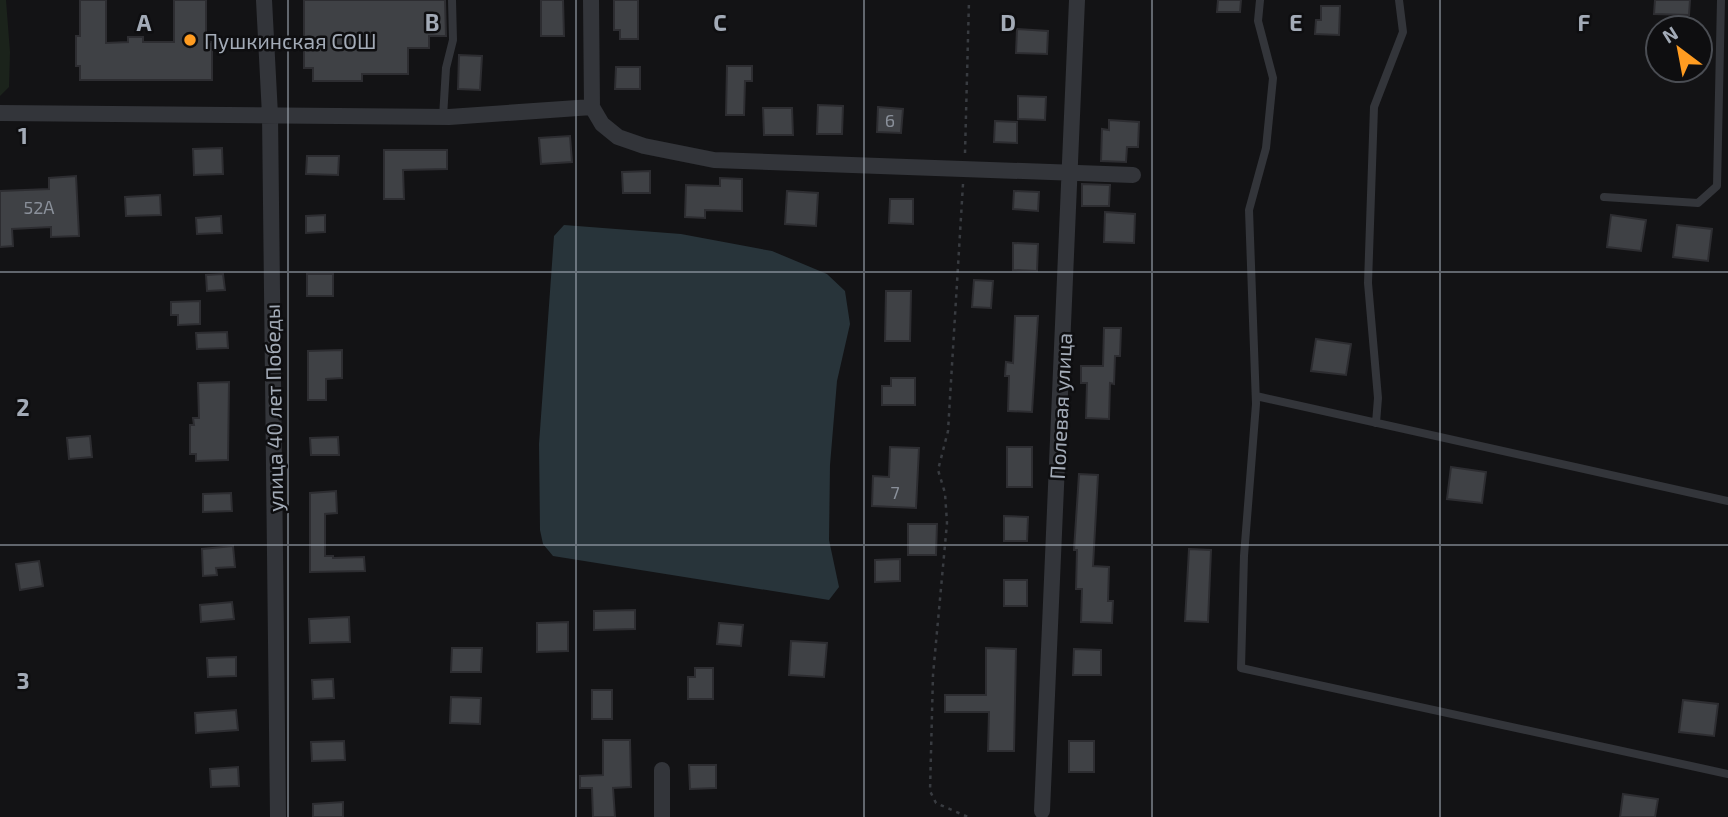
<svg xmlns="http://www.w3.org/2000/svg" width="1728" height="817" font-family="'Exo 2',sans-serif">
<style>
.green{fill:#1b231b}
.water{fill:#28343a}
.building{fill:#3f4145;stroke:#2d2d31;stroke-width:2}
.lines{fill:none;stroke-linecap:round;stroke-linejoin:round}
.path{stroke:#393c41;stroke-width:2.5;stroke-dasharray:3.5 5;stroke-linecap:butt}
.lane{stroke:#33353a;stroke-width:8}
.street{stroke:#33353a;stroke-width:16}
.grid{fill:none;stroke:#a3abb7;stroke-width:2;stroke-opacity:0.55}
.poi-dot{fill:#ff9c21;stroke:#0e0e10;stroke-width:2.5}
.labels{text-anchor:middle;dominant-baseline:central;stroke-width:5;stroke-linejoin:round;paint-order:stroke}
.number-label{font-size:18px;fill:#8a909a}
.poi-label{font-size:21px;fill:#a3abb7;stroke:#0e0e10;text-anchor:start}
.street-label{font-size:21px;fill:#a3abb7;stroke:#0e0e10}
.grid-label{font-size:23px;text-anchor:middle;font-weight:bold;fill:#a3abb7;stroke:#0e0e10;stroke-width:5;stroke-linejoin:round;paint-order:stroke}
</style>
<rect width="100%" height="100%" fill="#131315"/>
<path class="green" d="M0,0H6L10,52L9,87L0,96Z"/>
<path class="water" d="M564,225L681,234L772,251L827,274L845,291L850,324L837,381L830,465L829,540L839,587L829,600L553,556L543,544L540,530L539,444L554,236Z"/>
<path class="building" d="M80,0H106V43L128,42V37H143V42H174V0H206V42H212V80H80V66H76V36H80Z
M304,0H445L446,36H429V48H408V74H362V81H313V68H304Z
M541,0H563L564,36H541Z
M614,0H638V39H620V30H614Z
M1218,0H1241L1240,12H1217Z
M1655,0H1690L1689,15L1654,14Z
M1321,6H1340L1339,35L1315,34L1316,20H1321Z
M1017,29L1048,31L1047,54L1016,53Z
M459,55L482,56L480,90L458,89Z
M727,66H752V81H745L744,115H726Z
M616,67H640V89H615Z
M1018,96L1046,97L1045,120L1018,119Z
M818,105L843,106L842,134H817Z
M878,107L903,109L901,133L877,132Z
M763,108H792L793,135H764Z
M1109,120L1139,122L1138,147H1127L1126,162L1101,161L1102,129L1109,130Z
M995,121L1017,122V143L994,142Z
M570,136L572,162L541,164L539,138Z
M222,148L223,174L194,175L193,149Z
M384,150H447V169L403,170L404,199H384Z
M307,156H339L338,175L306,174Z
M650,171V193H623L622,172Z
M76,176L79,236L51,237V227L12,229L13,246L0,247V191L49,189V178Z
M720,178L742,179V211L705,210V218L685,217L686,185L720,186Z
M1082,184L1110,185L1109,206H1082Z
M787,191L818,193L816,226L785,224Z
M1014,191L1039,192L1038,211L1013,209Z
M160,195L161,215L126,216L125,197Z
M890,199H913V224L889,223Z
M1105,212L1135,214L1134,243L1104,242Z
M325,215V232L306,233V216Z
M1611,215L1646,220L1641,251L1607,247Z
M221,216L222,233L197,234L196,218Z
M1677,225L1712,229L1708,261L1673,257Z
M1013,243L1038,244L1037,271L1013,270Z
M223,274L225,290L207,291L206,275Z
M307,274H333V296H307Z
M974,280L993,281L991,308L972,307Z
M886,291H911L910,341H885Z
M200,301V324L178,325V315H171V302Z
M1015,316H1038L1032,412L1008,411L1009,376H1005L1006,362L1013,363Z
M1104,328H1121L1120,356H1115L1114,384L1110,383L1109,419L1086,418L1087,383H1081V366H1103Z
M227,332L228,348L197,349L196,333Z
M1316,339L1351,344L1346,375L1311,371Z
M342,350V378L326,379V400H308V351Z
M891,378H915V405H882V386H891Z
M229,382L228,460L196,461V454H190V425H194L193,418H199L198,383Z
M90,436L92,457L69,459L67,438Z
M338,437L339,455H311L310,438Z
M890,447L919,448L916,508L872,506L873,476L889,477Z
M1007,447H1032V487H1007Z
M1451,467L1486,472L1482,503L1447,499Z
M1079,474L1098,475L1093,566L1109,567L1108,601H1113L1112,623L1081,622L1082,589H1076L1077,550H1074Z
M336,491L337,513L325,514V556H333V558L364,557L365,571L310,572V493Z
M231,493L232,511L203,512V494Z
M1004,516L1028,517L1027,541H1004Z
M908,524H937L936,555H908Z
M233,546L235,567L216,568L217,575L203,576L202,549Z
M1189,549L1211,550L1208,622L1185,621Z
M900,559V581L875,582V560Z
M39,561L43,586L20,590L16,564Z
M1004,580H1027V606H1004Z
M232,602L234,619L201,622L200,605Z
M635,610V629L594,630V611Z
M349,617L350,642L310,643L309,619Z
M568,622V651L537,652V623Z
M719,623L743,625L741,646L717,644Z
M791,641L827,643L824,677L789,675Z
M452,648H482L481,672H451Z
M986,648L1016,649L1014,751H988L989,712H945V695H986Z
M1074,649L1101,650V675H1073Z
M236,657V676L208,677L207,658Z
M695,668H713V699H688V677H695Z
M333,679L334,698L313,699L312,680Z
M592,690H612V719H592Z
M451,697L481,698L480,724L450,723Z
M1683,700L1718,704L1714,736L1679,732Z
M236,710L238,730L196,733L195,713Z
M603,740H630L631,787L613,788L615,817H593L592,788H580V776L603,775Z
M344,741L345,760L312,761L311,742Z
M1069,741H1094V772H1069Z
M689,765H716V788L690,789Z
M238,767L239,786L211,787L210,769Z
M1623,794L1658,799L1655,817H1620Z
M343,802V817H313V804Z"/>
<g class="lines">
<path class="path" d="M965,153L969,0
M963,184L948,431L938,470L945,493L947,523L933,675L930,791L936,803L968,817"/>
<path class="lane" d="M1260,0L1258,21L1273,78L1266,148L1249,210L1256,404L1244,556L1241,668L1728,774
M443,117L446,68L453,40L452,0
M1604,197L1698,203L1717,186L1721,0
M1256,396L1728,501
M1376,423L1378,398L1368,283L1374,107L1403,32L1399,0"/>
<path class="street" d="M264,0L270,115L278,817
M591,0L592,107L602,124L618,137L644,146L714,160L1133,175
M0,113L449,117L592,107
M662,770V817
M1042,811L1077,0"/>
</g>
<path class="grid" d="M288,0V817M576,0V817M864,0V817M1152,0V817M1440,0V817M0,272H1728M0,545H1728"/>
<circle class="poi-dot" cx="190" cy="40" r="7"/>
<g class="labels">
<g class="number-label">
<text x="890" y="120">6</text>
<text x="39" y="207">52А</text>
<text x="895" y="492">7</text>
</g>
<g class="poi-label">
<text x="204" y="40">Пушкинская СОШ</text>
</g>
<g class="street-label">
<text transform="translate(1060 406) rotate(-87)">Полевая улица</text>
<text transform="translate(273 408) rotate(-91)">улица 40 лет Победы</text>
</g>
</g>
<g class="grid-label">
<text x="144" y="31">A</text>
<text x="432" y="31">B</text>
<text x="720" y="31">C</text>
<text x="1008" y="31">D</text>
<text x="1296" y="31">E</text>
<text x="1584" y="31">F</text>
<text x="23" y="144">1</text>
<text x="23" y="416">2</text>
<text x="23" y="689">3</text>
</g>
<g transform="translate(1679 49) rotate(328)"><circle r="33" fill="#0e0e10" stroke="#4a4d53" stroke-width="2"/>
<path d="M0-5L12 26L0 18L-12 26Z" fill="#ff9c21"/>
<text y="-10" font-size="19" font-weight="bold" text-anchor="middle" fill="#a3abb7">N</text>
</g>
</svg>
